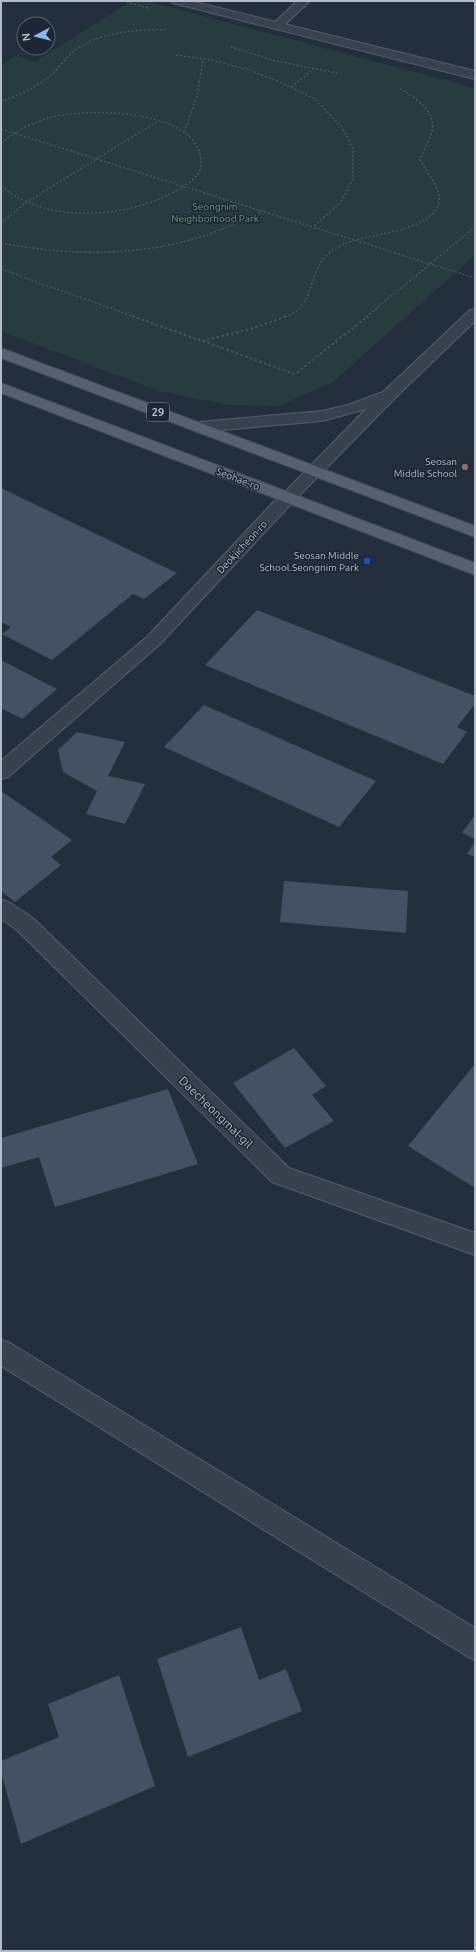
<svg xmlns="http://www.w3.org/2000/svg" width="476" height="1952" font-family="Ubuntu,sans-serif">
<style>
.green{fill:#263c3f}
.building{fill:#455162}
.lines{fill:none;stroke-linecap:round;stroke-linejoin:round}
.service-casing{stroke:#565f6c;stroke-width:2}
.minor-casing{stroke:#565f6c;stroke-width:2}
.tertiary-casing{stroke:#565f6c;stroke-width:2}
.primary-casing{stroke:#414a57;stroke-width:2}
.path-far1{stroke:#44595c;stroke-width:1.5;stroke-dasharray:2 2;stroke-linecap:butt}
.path{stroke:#44595c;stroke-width:2;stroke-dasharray:2.5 2.5;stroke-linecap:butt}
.service{fill:#38414e;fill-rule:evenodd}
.minor{fill:#38414e;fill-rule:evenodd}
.tertiary{fill:#38414e;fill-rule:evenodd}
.primary{fill:#56606e;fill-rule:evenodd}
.education-dot{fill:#8d6e63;stroke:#1d2633;stroke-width:1.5}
.transit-dot{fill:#1a4fb4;stroke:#1d2633;stroke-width:1.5}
.labels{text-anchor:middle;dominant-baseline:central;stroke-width:3;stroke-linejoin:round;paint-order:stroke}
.far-park-label{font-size:10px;fill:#6b9a76;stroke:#1d2633}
.far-poi-label{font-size:10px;fill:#b4bcc9;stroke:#1d2633;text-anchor:end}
.far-street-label{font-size:10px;fill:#b4bcc9;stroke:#1d2633}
.shield{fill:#1d2633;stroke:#878f9c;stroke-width:1}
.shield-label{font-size:11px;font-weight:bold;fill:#b4bcc9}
.street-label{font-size:12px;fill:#b4bcc9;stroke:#1d2633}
</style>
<rect width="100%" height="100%" fill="#242f3e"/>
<path class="green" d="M131,1H146L475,88V255L333,382L279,406L227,405L159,391L1,331V65L15,56L35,62Z"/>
<path class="building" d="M1,488L177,573L144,599L133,594L52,660L2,634L11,627L1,622Z
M257,610L475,696V704L457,727L467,732L443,764L205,665Z
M1,660L57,689L22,719L1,708Z
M204,705L376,781L339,827L164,747Z
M77,732L125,742L108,776L145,784L125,824L86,814L97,791L63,772L58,750Z
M1,791L72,840L51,857L61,865L15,902L1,891Z
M475,815V839L462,833Z
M475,842V857L467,854Z
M284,881L408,891L406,933L280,922Z
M294,1048L326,1086L312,1095L334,1121L285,1148L233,1083Z
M475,1064V1188L408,1146Z
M168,1089L198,1164L55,1207L39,1157L1,1168V1138Z
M241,1627L259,1680L286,1669L302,1711L188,1757L157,1659Z
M119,1675L155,1786L21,1844L1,1772V1761L59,1737L48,1704Z"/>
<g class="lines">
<defs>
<path id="service" d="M297,1H310L281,28H273L271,26L273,24Z"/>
<path id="minor" d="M171,1H191L475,71V79L173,3Z
M287,493L293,494L295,498L293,502L160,644L8,777L1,779V761L148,636L281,494Z
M1,900L9,902L33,918L289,1168L475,1233V1255L272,1182L17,930L1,919Z
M1,1340L10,1343L475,1628V1660L465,1655L1,1366Z"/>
<path id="tertiary" d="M475,309V321L398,395L293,502L287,503L281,502L279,498L366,409L322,421L199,432L193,430L191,427L193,424L199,422L322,411L348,405L383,392L470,310Z"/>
<path id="primary" d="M1,348L475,526V537L1,358Z
M1,383L475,563V575L1,393Z"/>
</defs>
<use href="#service" class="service-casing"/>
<use href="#minor" class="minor-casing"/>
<use href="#tertiary" class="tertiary-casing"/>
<use href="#primary" class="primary-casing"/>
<path class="path-far1" d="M123,1L148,8
M231,47L275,61L337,73
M176,55L211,60L250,70L284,84L315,99L342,127L353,149V179L340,203L313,227
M291,87L314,69
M1,102C20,94 39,87 54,72C63,64 66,56 78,48C103,32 138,29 167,30
M1,129L475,278
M184,132L197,97L203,59
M1,143C16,131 33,122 52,117C89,108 205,108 201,166C200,177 185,186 176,191C133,215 64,223 19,198C12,195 7,190 1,186
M1,223L27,202L158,121
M1,243C70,256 139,257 207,235C226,228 244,219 263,211
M1,269L135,317
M285,317C289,315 294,313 298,310C314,296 309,270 330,252C338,246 346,243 355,240C375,234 445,228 439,195C436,182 426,171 420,160C423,150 430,141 432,131C436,111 415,97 400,89
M366,317L475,227"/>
<path class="path" d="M132,316L295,374L368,316
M202,341L254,328L287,316"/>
<use href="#service" class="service"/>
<use href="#minor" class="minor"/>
<use href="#tertiary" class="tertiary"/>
<use href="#primary" class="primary"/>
</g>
<circle class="education-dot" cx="465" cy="467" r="4"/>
<rect class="transit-dot" x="363" y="557" width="8" height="8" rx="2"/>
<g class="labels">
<g class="far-park-label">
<text x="215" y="206">Seongnim<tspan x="215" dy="12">Neighborhood Park</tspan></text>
</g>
<g class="far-poi-label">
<text x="457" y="461">Seosan<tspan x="457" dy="12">Middle School</tspan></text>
<text x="359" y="555">Seosan Middle<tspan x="359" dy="12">School.Seongnim Park</tspan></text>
</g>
<g class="far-street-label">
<text transform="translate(238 479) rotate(21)">Seohae-ro</text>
<text transform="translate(242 547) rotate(-47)">Deokjicheon-ro</text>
</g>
<rect class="shield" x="147" y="403" width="22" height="18" rx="3"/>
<g class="shield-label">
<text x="158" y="412">29</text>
</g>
<g class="street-label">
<text transform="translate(216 1112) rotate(44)">Daecheongmal-gil</text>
</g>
</g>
<rect width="476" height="1952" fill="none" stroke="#b4bcc9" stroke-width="4"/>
<g transform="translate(36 36) rotate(263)"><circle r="19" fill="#1d2633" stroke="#59626f"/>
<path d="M0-3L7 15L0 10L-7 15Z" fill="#8ab4f8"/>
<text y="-6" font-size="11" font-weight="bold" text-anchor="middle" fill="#b4bcc9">N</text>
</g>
</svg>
